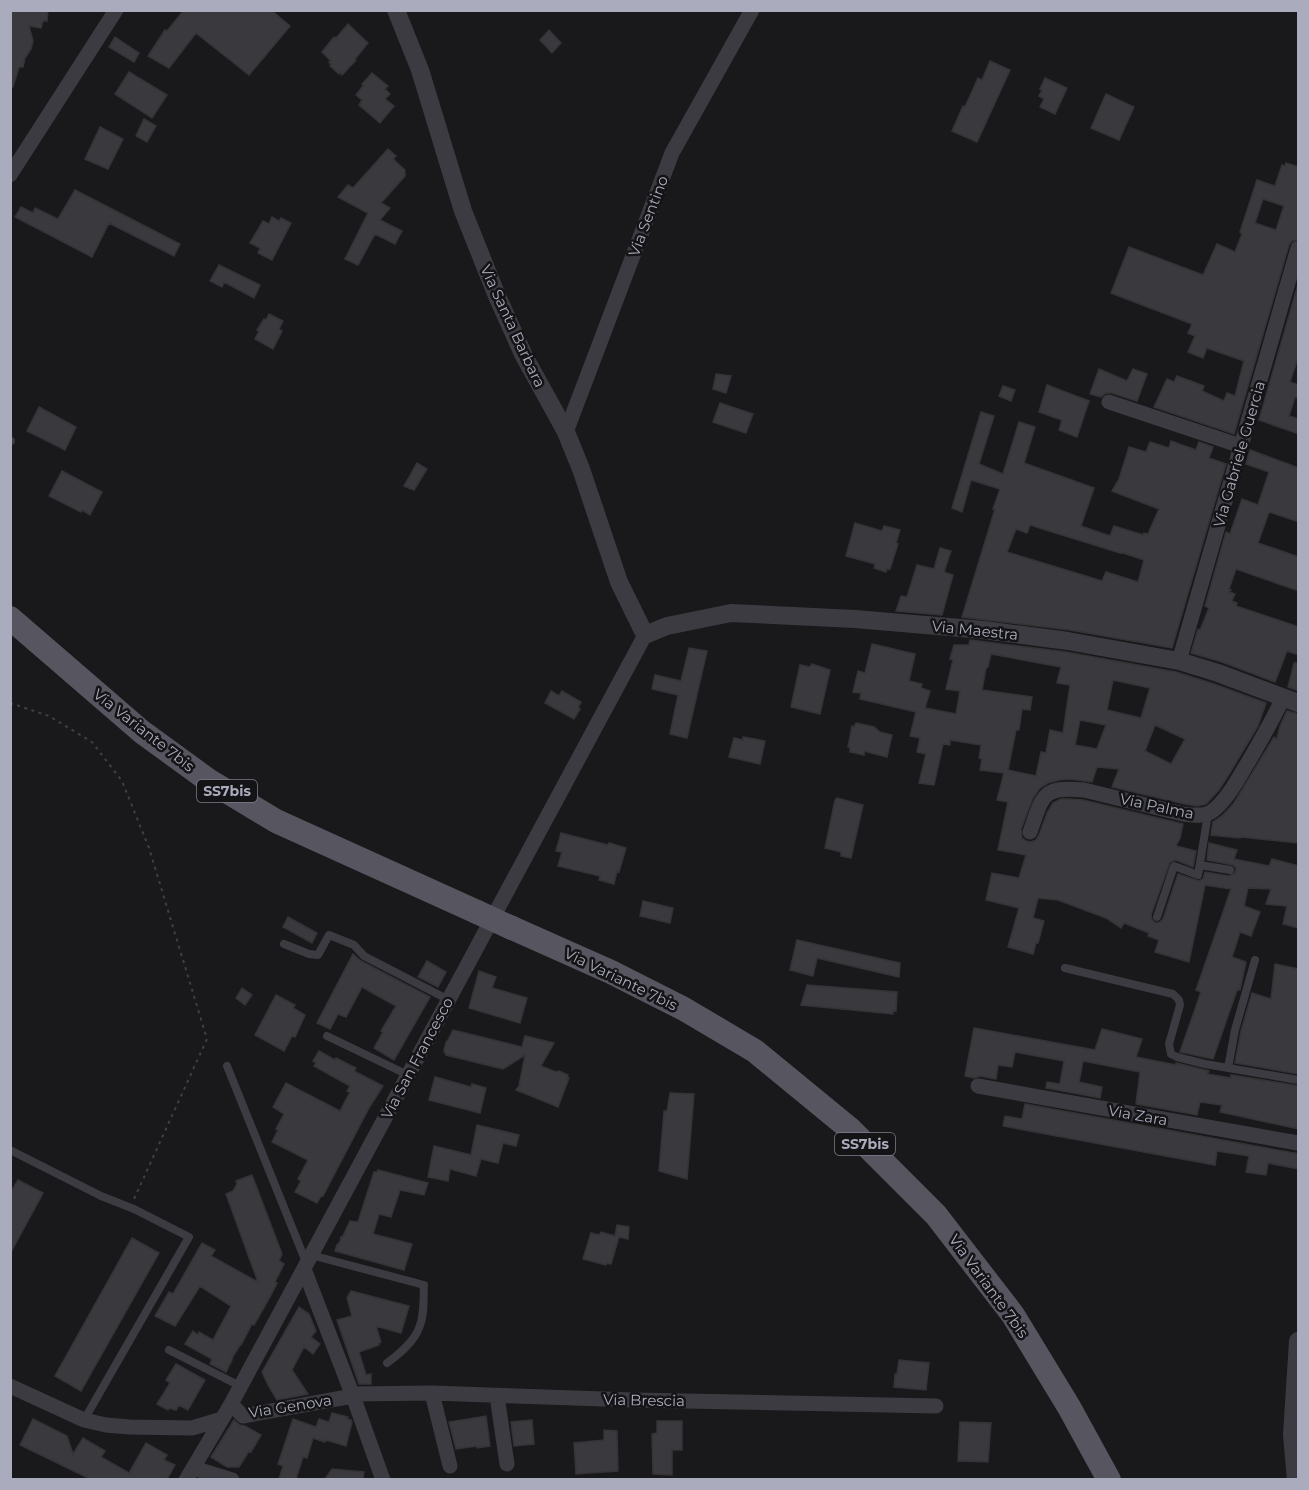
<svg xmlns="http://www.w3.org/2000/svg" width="1309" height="1490" font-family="Montserrat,sans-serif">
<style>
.building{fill:#3a393d;stroke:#343337;stroke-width:1.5;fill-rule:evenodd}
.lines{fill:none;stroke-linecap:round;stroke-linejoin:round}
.path{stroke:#3f3f48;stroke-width:2;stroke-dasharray:3 4.5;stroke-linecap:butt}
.service{stroke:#3c3b42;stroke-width:8}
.minor{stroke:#3c3b42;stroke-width:15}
.tertiary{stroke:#3c3b42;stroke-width:18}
.primary{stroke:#565560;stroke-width:24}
.primary-bridge{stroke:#565560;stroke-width:24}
.labels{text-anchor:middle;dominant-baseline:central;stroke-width:5;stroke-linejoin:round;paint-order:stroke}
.shield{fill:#141416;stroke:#7d7e8a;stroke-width:1.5}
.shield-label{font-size:14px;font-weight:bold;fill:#aaabbc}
.street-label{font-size:15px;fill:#aaabbc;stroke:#141416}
</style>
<rect width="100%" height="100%" fill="#19191b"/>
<path class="building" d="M10,10H48L47,21H43L41,28L29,26L33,41L31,49L25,58L23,67H19L13,87H10Z
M184,10H271L290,26L249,75L196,33L169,68L148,56L165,30L167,31Z
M348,24L368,43L355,59L356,60L342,75L340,72L339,74L330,66L331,65L329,62L331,61L322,52L334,37L336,38Z
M549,30L561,43L552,53L540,40Z
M115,37L139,53L134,62L109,47Z
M990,61L1010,70L977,142L952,131L963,106L965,107L978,78L982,80Z
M129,72L167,95L152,118L115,94Z
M372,73L388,86L385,89L390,94L385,99L394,106L380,123L359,105L362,100L356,95L363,86L362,84Z
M1045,78L1067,88L1055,114L1040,107L1044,99L1039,96L1042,90L1040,89Z
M1106,94L1134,107L1119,140L1091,128Z
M144,119L156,126L147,142L136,136Z
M100,127L123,139L108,169L85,159Z
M388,149L396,156L393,159L405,170V176L381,203L390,208L380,220L402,231L395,244L375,234L358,265L345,259L368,213L338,197L348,185L353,188Z
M1286,163L1299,167V239L1292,241L1289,245L1234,434L1154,407L1167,379L1174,382L1177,376L1204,386L1202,391L1224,401L1227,393L1235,396L1244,361L1207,348L1203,358L1188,352L1195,336L1188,333L1192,324L1111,293L1129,247L1203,275L1217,244L1235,252L1242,234L1240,232L1257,180L1275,186L1282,165L1285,166ZM1263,199L1284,206L1276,230L1255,223Z
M75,190L180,244L174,256L109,223L92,257L15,217L21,207L33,213L35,208L58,219Z
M272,217L279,221L281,218L291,223L272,260L258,253L260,248L250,243L263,221L269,224Z
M219,265L260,285L254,298L224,282L222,287L210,281Z
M1299,281V355L1290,382L1299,385V398L1295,397L1289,416L1299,419V434L1259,420Z
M269,314L283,321L279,329L282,331L273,349L255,339L259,331L257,330L264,319L266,320Z
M1099,369L1127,381L1133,369L1147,374L1137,401L1112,393H1106L1101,397L1090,394Z
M716,374L731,376L726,393L713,389Z
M1047,385L1089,401L1077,437L1059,430L1062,420L1039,412Z
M1003,386L1015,390L1011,401L999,396Z
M720,403L753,414L746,433L713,422Z
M39,407L76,427L65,450L27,431Z
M981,412L994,416L979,464L1003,474L1019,422L1035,427L1024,463L1094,488L1081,526L1110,536L1114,526L1143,535L1144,533L1148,534L1159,509L1112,491L1119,479L1129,447L1146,452L1150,442L1169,448L1171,441L1196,450L1199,442L1213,447L1209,458L1226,464L1172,648L1070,630L962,617L995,509H993L1000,489L971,480L962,512L952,508ZM1030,525L1120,553V552L1144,560L1138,582L1106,572L1102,581L1007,552L1016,529L1027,533Z
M1250,450L1299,468V522L1269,512L1258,543L1299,557V591L1236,569L1229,589L1231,590L1229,592L1235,594L1232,601L1237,603L1236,606L1299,627V655L1287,651L1275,682L1222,662L1191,653L1198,629L1200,630L1209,608L1205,606L1226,532L1230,534L1242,499L1258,505L1269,472L1246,464Z
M417,463L427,469L414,490L404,486Z
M62,471L102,492L90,515L82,510L81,512L49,496Z
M855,523L882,531L884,526L900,530L896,543L898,544L890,569L887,568L886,572L874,568L875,564L846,556Z
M940,548L951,551L944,572L953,575L942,615L896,611L901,596L907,597L917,565L934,569Z
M970,640L1066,652L1176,672L1214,684L1266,703L1258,726L1231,771L1219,790L1206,804L1197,806L1185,804L1112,787L1119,769L1097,767L1092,782L1070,779L1059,780L1048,783L1040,788L1033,798L1021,829L1022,838L1026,841L1031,842L1036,840L1039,835L1047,813L1053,803L1061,799H1070L1083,800L1183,824L1180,838L1176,846L1196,851L1193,867L1176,860L1170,862L1151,915L1152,920L1156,923L1160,922L1163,919L1178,874L1199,881L1203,879L1205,872L1229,876L1235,873L1236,868L1233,865L1207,860L1209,843L1237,850L1234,859L1269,866L1272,859L1299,866V928L1283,924L1287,906L1266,904L1271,889L1248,888L1244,906L1260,912L1251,936L1240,932L1232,957L1246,962L1240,990H1237L1213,1059L1180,1052L1201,992L1196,990L1231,889L1205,885L1189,962L1155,952L1159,940L1148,936L1149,933L1124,923L1121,928L1106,918L1058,900L1038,898L1033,918L1044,921L1038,943H1036L1033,954L1008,947L1019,908L986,900L992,873L1019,878L1026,855L998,850L1008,802L997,800L1004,773L980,770L982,759L979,758L981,745L950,740V745L943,744L934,785L919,783L926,754L917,752L920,738L910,736L916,712L860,699L861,693L853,692L858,671L865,673L872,644L915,654L909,681L922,684L921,688L930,691L925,708L956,714L960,691L946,689L953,660L950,659L954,645H969ZM991,654L1061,667L1057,683L1070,685L1063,733L1050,730L1046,753L1041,752L1036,776L1008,770L1016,730H1019L1022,709L1030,710L1032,697L982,690L986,668L988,667ZM1113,680L1150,688L1141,718L1107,710ZM1080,720L1106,725L1097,749L1075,745ZM1155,725L1185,739L1171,764L1145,751Z
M689,648L707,651L687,738L670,734L678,695L652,689L655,675L681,681Z
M1294,663H1299V691L1288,687Z
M812,664L830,670L820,714L791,707L800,665L810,667Z
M551,691L559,696L562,691L581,702L578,708L580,709L574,719L545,703Z
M1287,711L1299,714V843L1241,837L1240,838L1211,835L1213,822L1223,815L1234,803L1274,737L1277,739L1280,726Z
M856,723L874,727L880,732L892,735L887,757L864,751V755L850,752V747H848L852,726L854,727Z
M743,737L765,741L760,764L729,757L734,738L743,740Z
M837,798L863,805L851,858L841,856V852L825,848L835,800Z
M561,833L608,845L609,843L626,848L619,872L617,871L614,884L599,880L600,876L558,866L562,852L556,851Z
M643,901L673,908L670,923L640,916Z
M288,917L317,933L312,943L283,927Z
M797,940L900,963L899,977L817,958L813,976L790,970Z
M353,954L361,961L430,997L394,1060L374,1048L383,1032L381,1031L396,1006L362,987L346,1017L338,1014L330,1029L317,1023Z
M427,961L446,972L438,987L418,977Z
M1275,964L1299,969V1074L1235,1063L1241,1031L1252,993L1271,999Z
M479,971L496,977L492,988L527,998L520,1023L469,1008Z
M807,985L897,992L896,1011L893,1010V1014L801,1005Z
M242,988L252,995L245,1005L236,998Z
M276,995L295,1005L293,1008L305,1015L295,1037L292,1036L284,1051L255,1035Z
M974,1028L1095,1050L1102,1029L1142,1039L1136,1057L1176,1065V1063L1209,1071L1207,1074L1231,1078V1075L1299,1086V1129L1220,1112L1222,1105L1200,1102L1197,1115L1136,1104L1140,1072L1083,1061L1079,1082L1102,1087L1100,1098L1046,1088L1047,1082L1060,1084L1064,1061L1015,1052L1012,1067L998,1065L996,1079L980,1076L974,1078L965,1076Z
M453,1030L522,1047L525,1036L554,1043L541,1066L556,1072L559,1071L568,1075L567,1078H569L558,1107L516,1090L519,1086L525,1055L503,1069L446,1055L444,1051L446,1042L448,1040Z
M319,1051L335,1060L336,1058L356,1068L354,1071L383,1086L369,1108L323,1196H321L317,1203L295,1192L301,1181L298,1179L308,1160L272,1142L278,1130L276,1129L284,1114L273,1107L286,1083L340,1111L350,1092L347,1091L350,1086L314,1066L316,1063L313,1061Z
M435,1077L471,1087L472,1084L486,1088L480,1113L429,1100Z
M670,1093L694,1094L687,1179L659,1171L664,1111H667Z
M1025,1104L1299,1154V1169L1268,1163L1266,1175L1246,1172L1249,1156L1217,1151L1215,1165L1003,1126L1005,1116L1022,1119Z
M477,1125L519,1135L516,1146L503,1143L498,1163L481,1159L476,1176L450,1169L448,1181L428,1177L434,1146L471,1155Z
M378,1170L428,1183L424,1195L400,1190L391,1217L379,1214L373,1234L412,1244L404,1270L335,1251L337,1245L340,1242L341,1237L343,1236L350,1221L358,1222L374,1172H377Z
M252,1175L282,1254L279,1261L284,1264L275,1282L277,1283L270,1297L254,1325L252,1324L241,1345H240L232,1358V1360L226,1372L210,1364L212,1359L185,1344L193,1331L198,1335L199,1332L213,1340L231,1306L200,1286L175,1326L155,1316L169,1292L173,1294L202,1243L215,1250L211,1256L258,1282L226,1194L233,1191L237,1184L236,1181Z
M18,1180L43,1193L10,1254V1193Z
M617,1225L629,1227L628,1239L619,1237L611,1264L607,1263L606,1265L583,1259L591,1233L599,1235L601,1232L615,1236Z
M132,1238L159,1253L81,1391L55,1376Z
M351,1291L409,1306L401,1333L376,1326L381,1342L378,1344L379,1345L359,1352L366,1375L371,1374V1384H359L337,1320L352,1316L347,1298Z
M299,1307L309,1314L316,1331L311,1337L320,1344L313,1354L304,1347L292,1370L308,1394L277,1400L268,1385L262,1372Z
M899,1360L929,1363L926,1390L894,1387L895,1374H897Z
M176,1364L205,1380L188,1410L179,1405L176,1410L169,1408L168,1410L157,1404L170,1383L166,1380Z
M332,1413L348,1417L347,1419L351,1420L352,1422L346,1446L326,1440L325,1442L313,1438L307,1458L303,1457L296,1479H279L283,1466L278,1464L293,1419L316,1427L319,1419L329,1422Z
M486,1416L490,1446L477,1448V1446L456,1449L449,1422Z
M33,1419L67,1436L73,1454L83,1438L105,1451L101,1457L129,1473L146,1443L167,1455L164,1460L175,1465L167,1479H90L20,1445Z
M234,1420L240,1425L245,1426L261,1435L251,1452L249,1451L239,1467H227L211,1457Z
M532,1420L534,1444L514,1446L511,1422Z
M657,1421H682V1450H672V1475L653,1474L652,1434L657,1433Z
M960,1422L991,1423L988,1462L958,1461Z
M604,1430L617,1431L618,1471L576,1474L574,1443L604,1440Z
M332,1469L364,1472L363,1479H325Z"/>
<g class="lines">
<path class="path" d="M10,703L49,716L92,742L122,781L149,848L207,1039L134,1199"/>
<path class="service" d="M10,441H11
M1200,865L1230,870
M1157,917L1174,866L1198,875L1208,814
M284,944L309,954L318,955L329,935L354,945L364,956L449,1000
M1065,968L1173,994L1179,1000L1180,1005L1169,1044L1171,1054L1177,1057L1205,1064L1298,1080
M327,1036L408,1075
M227,1066L306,1262
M1228,1068L1235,1030L1255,960
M10,1150L101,1196L134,1209L189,1237L84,1420
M311,1255L424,1285C423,1299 425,1315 419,1328C414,1342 399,1354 387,1363
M169,1350L240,1386"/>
<path class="minor" d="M10,175L116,10
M1109,402L1241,446
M566,432L672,153L752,10
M1179,661L1298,248
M1030,832C1043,796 1041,786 1084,790L1183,814C1192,815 1203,817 1211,812C1226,802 1238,779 1247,764C1260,742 1272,721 1283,698
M978,1086L1298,1143
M304,1269L353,1396L383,1480
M10,1386L84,1420L106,1425L129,1427L192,1428L222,1419
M432,1393L450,1466
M352,1394L432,1393L633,1400L936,1406
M497,1396L507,1464
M231,1404L243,1416L353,1396
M193,1468L232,1480
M186,1480L231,1404L645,635"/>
<path class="tertiary" d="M396,10L420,70L463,211L497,296L524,356L566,432L581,469L619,582L645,635L667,626L731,613L855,619L984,630L1068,641L1179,661L1218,673L1298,703
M1296,1480L1292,1435L1298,1341"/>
<path class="primary" d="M10,618L142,732L208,780L276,821L477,912
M512,928L611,972L684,1009L755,1051L850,1129L936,1215L1013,1315L1069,1407L1109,1480"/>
<path class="primary-bridge" d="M477,912L512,928"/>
</g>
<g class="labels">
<g class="shield">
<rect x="197" y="780" width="60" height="22" rx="4.5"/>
<rect x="835" y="1133" width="60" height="22" rx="4.5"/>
</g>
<g class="shield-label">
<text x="227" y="791">SS7bis</text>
<text x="865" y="1144">SS7bis</text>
</g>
<g class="street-label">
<text transform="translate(648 216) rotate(-69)">Via Sentino</text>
<text transform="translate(513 326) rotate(65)">Via Santa Barbara</text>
<text transform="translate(1239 454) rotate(-74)">Via Gabriele Guercia</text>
<text transform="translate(975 630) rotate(6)">Via Maestra</text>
<text transform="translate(144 730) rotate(38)">Via Variante 7bis</text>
<text transform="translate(1157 806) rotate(12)">Via Palma</text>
<text transform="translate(621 979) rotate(26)">Via Variante 7bis</text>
<text transform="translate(417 1058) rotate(-62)">Via San Francesco</text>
<text transform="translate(1138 1115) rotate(10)">Via Zara</text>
<text transform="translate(989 1286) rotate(54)">Via Variante 7bis</text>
<text transform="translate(644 1400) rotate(1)">Via Brescia</text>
<text transform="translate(290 1406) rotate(-9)">Via Genova</text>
</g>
</g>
<rect width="1309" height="1490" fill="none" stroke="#aaabbc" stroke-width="24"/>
</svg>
